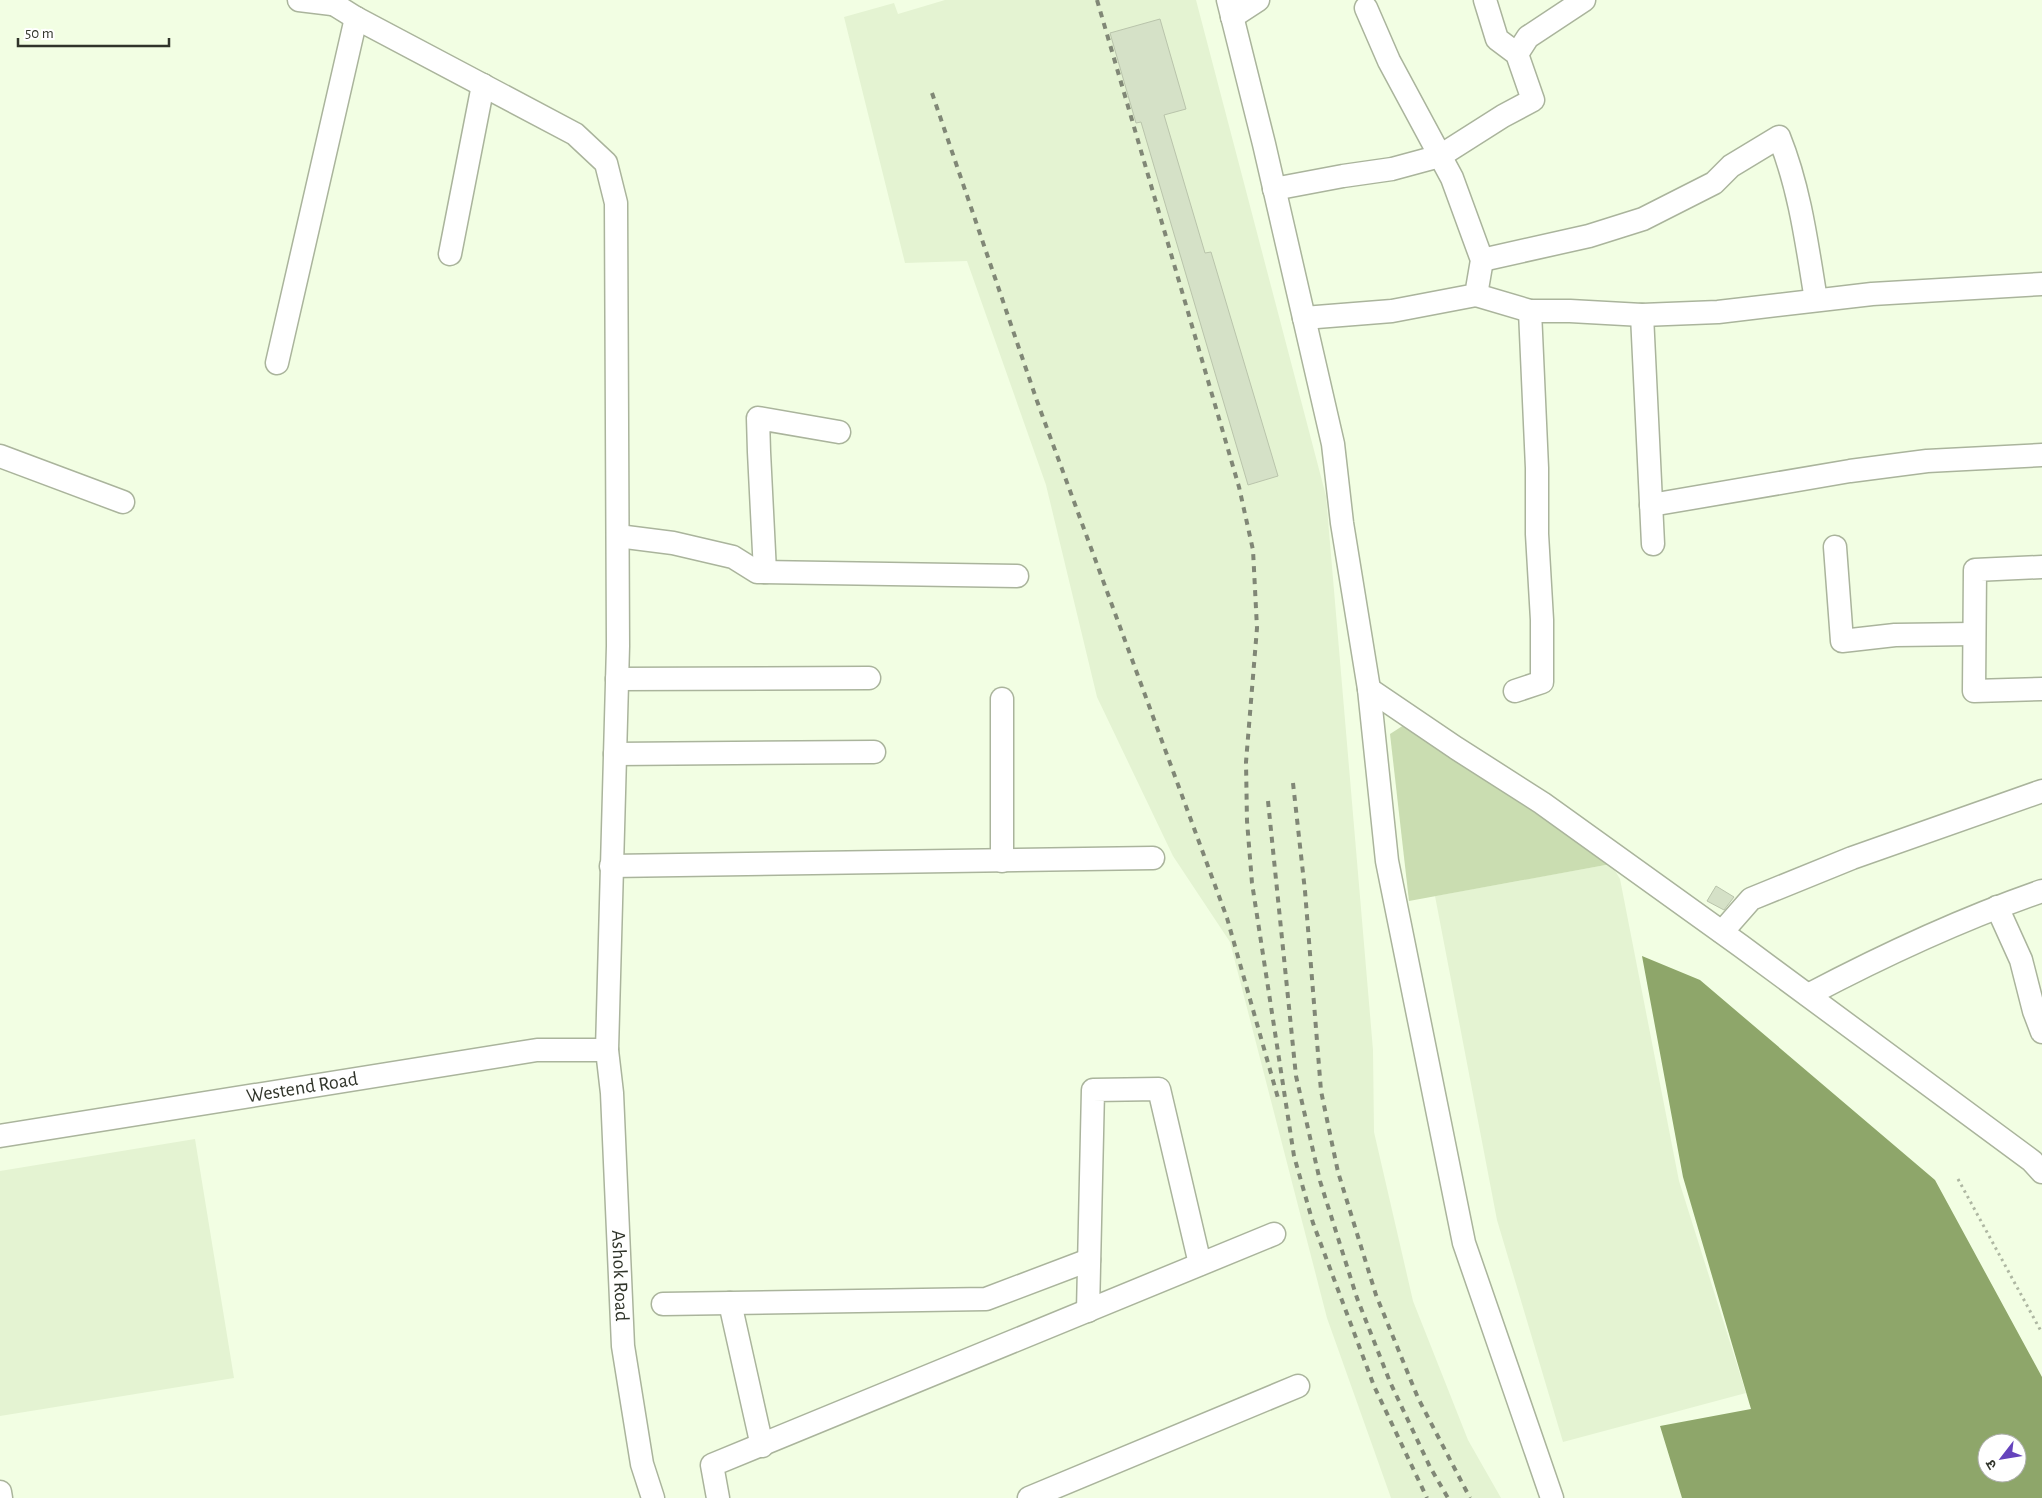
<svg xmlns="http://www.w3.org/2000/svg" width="2042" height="1498" font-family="'Alegreya Sans','Noto Sans Devanagari',sans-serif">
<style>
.built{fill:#e4f3d2}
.green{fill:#caddb1}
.water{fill:#8ea66a;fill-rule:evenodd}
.building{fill:#d5e1c7;stroke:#b9c4ab}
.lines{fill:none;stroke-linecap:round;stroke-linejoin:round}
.minor-casing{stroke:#aab49c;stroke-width:25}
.path{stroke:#aeb7a2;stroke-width:3;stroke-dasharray:2.5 4;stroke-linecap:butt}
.minor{stroke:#fff;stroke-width:22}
.rail{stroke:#808776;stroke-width:4;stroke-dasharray:6 6;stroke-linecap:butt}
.labels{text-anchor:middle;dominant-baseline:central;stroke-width:5;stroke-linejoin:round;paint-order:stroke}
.street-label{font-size:20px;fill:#30342a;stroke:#fff}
</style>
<rect width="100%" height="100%" fill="#f2fee3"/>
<path class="built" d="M945,0H1196L1326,496L1373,1050L1374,1132L1413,1301L1468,1440L1501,1498H1391L1327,1318L1230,942L1173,856L1097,697L1046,485L967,261L905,263L844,17L894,3L898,14Z
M1611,864L1620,879L1679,1181L1746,1393L1563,1442L1497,1220L1435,896Z
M195,1139L234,1378L0,1416V1171Z"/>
<path class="green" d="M1404,725L1611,864L1409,901L1390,734Z"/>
<path class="water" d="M1642,956L1700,980L1935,1180L2042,1377V1498H1682L1660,1426L1751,1409L1683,1177ZM1987,1443H2017V1473H1987Z"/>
<path class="building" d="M1160,19L1186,109L1164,115L1205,253L1211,252L1278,476L1248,485L1141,122L1136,123L1110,33Z
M1716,886L1734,897L1724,910L1707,901Z"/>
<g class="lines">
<defs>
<g id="minor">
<path d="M299,0L332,4"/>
<path id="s1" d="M327,0L356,18L575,134L606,163L616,203L618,646L607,1050L612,1093L623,1346L642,1464L653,1498"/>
<path d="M1228,0L1264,144L1333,444L1342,523L1369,689L1387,861L1464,1243L1552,1498"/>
<path d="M1232,17L1258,0"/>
<path d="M1517,54L1528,37L1584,0"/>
<path d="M1274,189L1343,176L1392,169L1440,156L1503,116L1533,100L1517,54L1497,39L1485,0"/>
<path d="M450,254L483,85"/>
<path d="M1482,260L1589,236L1643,219L1714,183L1731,166L1779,137C1800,189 1807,245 1816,300"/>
<path d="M1476,295L1530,311H1570L1642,315L1718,312L1872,294L2042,284"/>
<path d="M1642,315L1653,544"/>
<path d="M1304,318L1392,311L1476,295L1482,260L1452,178L1389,61L1366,8"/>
<path d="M277,363L356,18"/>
<path d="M0,456L123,502"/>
<path d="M1651,505L1850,471L1927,461L2042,455"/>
<path d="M618,536L673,543L733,557L757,572L1017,576"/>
<path d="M1835,547L1842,641L1895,635L1974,634"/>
<path d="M2042,567L1975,570L1974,691L2042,689"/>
<path d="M765,572L759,452L758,418L839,432"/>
<path d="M617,679L869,678"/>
<path d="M1369,689L1456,748L1542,803L1741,946L2032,1161L2042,1172"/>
<path d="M1515,691L1542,682V620L1537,534V468L1530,311"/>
<path d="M1002,699V861"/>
<path d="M615,754L874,752"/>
<path d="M611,866L1153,858"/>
<path d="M1997,907L2021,960L2034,1011L2042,1032"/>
<path d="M1722,932L1751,899L1852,858L2042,791"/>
<path d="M1808,995C1884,955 1961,919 2042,891"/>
<path id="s2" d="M0,1136L537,1050H607"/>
<path d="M730,1303L762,1446"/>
<path d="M663,1304L986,1299L1089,1260"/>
<path d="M1088,1311L1093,1090L1159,1089L1200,1264"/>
<path d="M0,1492L1,1498"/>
<path d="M718,1498L712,1465L1274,1234"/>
<path d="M1029,1498L1298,1386"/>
</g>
</defs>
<use href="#minor" class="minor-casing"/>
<path class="path" d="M1958,1179L2042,1333"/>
<use href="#minor" class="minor"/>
<path class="rail" d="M1097,0L1239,487L1253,550L1257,628L1246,762L1247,821L1252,883L1294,1156L1313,1223L1374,1386L1427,1498
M932,93L1037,401L1227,918L1278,1098
M1293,783L1305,891L1321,1091L1338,1172L1376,1295L1418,1398L1470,1498
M1268,801L1296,1076L1320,1181L1357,1298L1390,1382L1430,1467L1448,1498"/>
</g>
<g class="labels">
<g class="street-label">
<text stroke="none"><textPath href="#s2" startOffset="306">Westend Road</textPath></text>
<text stroke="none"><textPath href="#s1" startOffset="1439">Ashok Road</textPath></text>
</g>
</g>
<g transform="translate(2002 1458) rotate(239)"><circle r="24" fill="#ffffff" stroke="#acaeaa"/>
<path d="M0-4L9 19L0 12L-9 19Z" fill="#6543bc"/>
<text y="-8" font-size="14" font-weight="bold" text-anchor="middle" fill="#30342a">उ</text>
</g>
<path d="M18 38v8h151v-8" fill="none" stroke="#30342a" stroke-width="2.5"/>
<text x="25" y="38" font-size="15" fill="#30342a" stroke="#ffffff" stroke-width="4" paint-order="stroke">50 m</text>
</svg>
